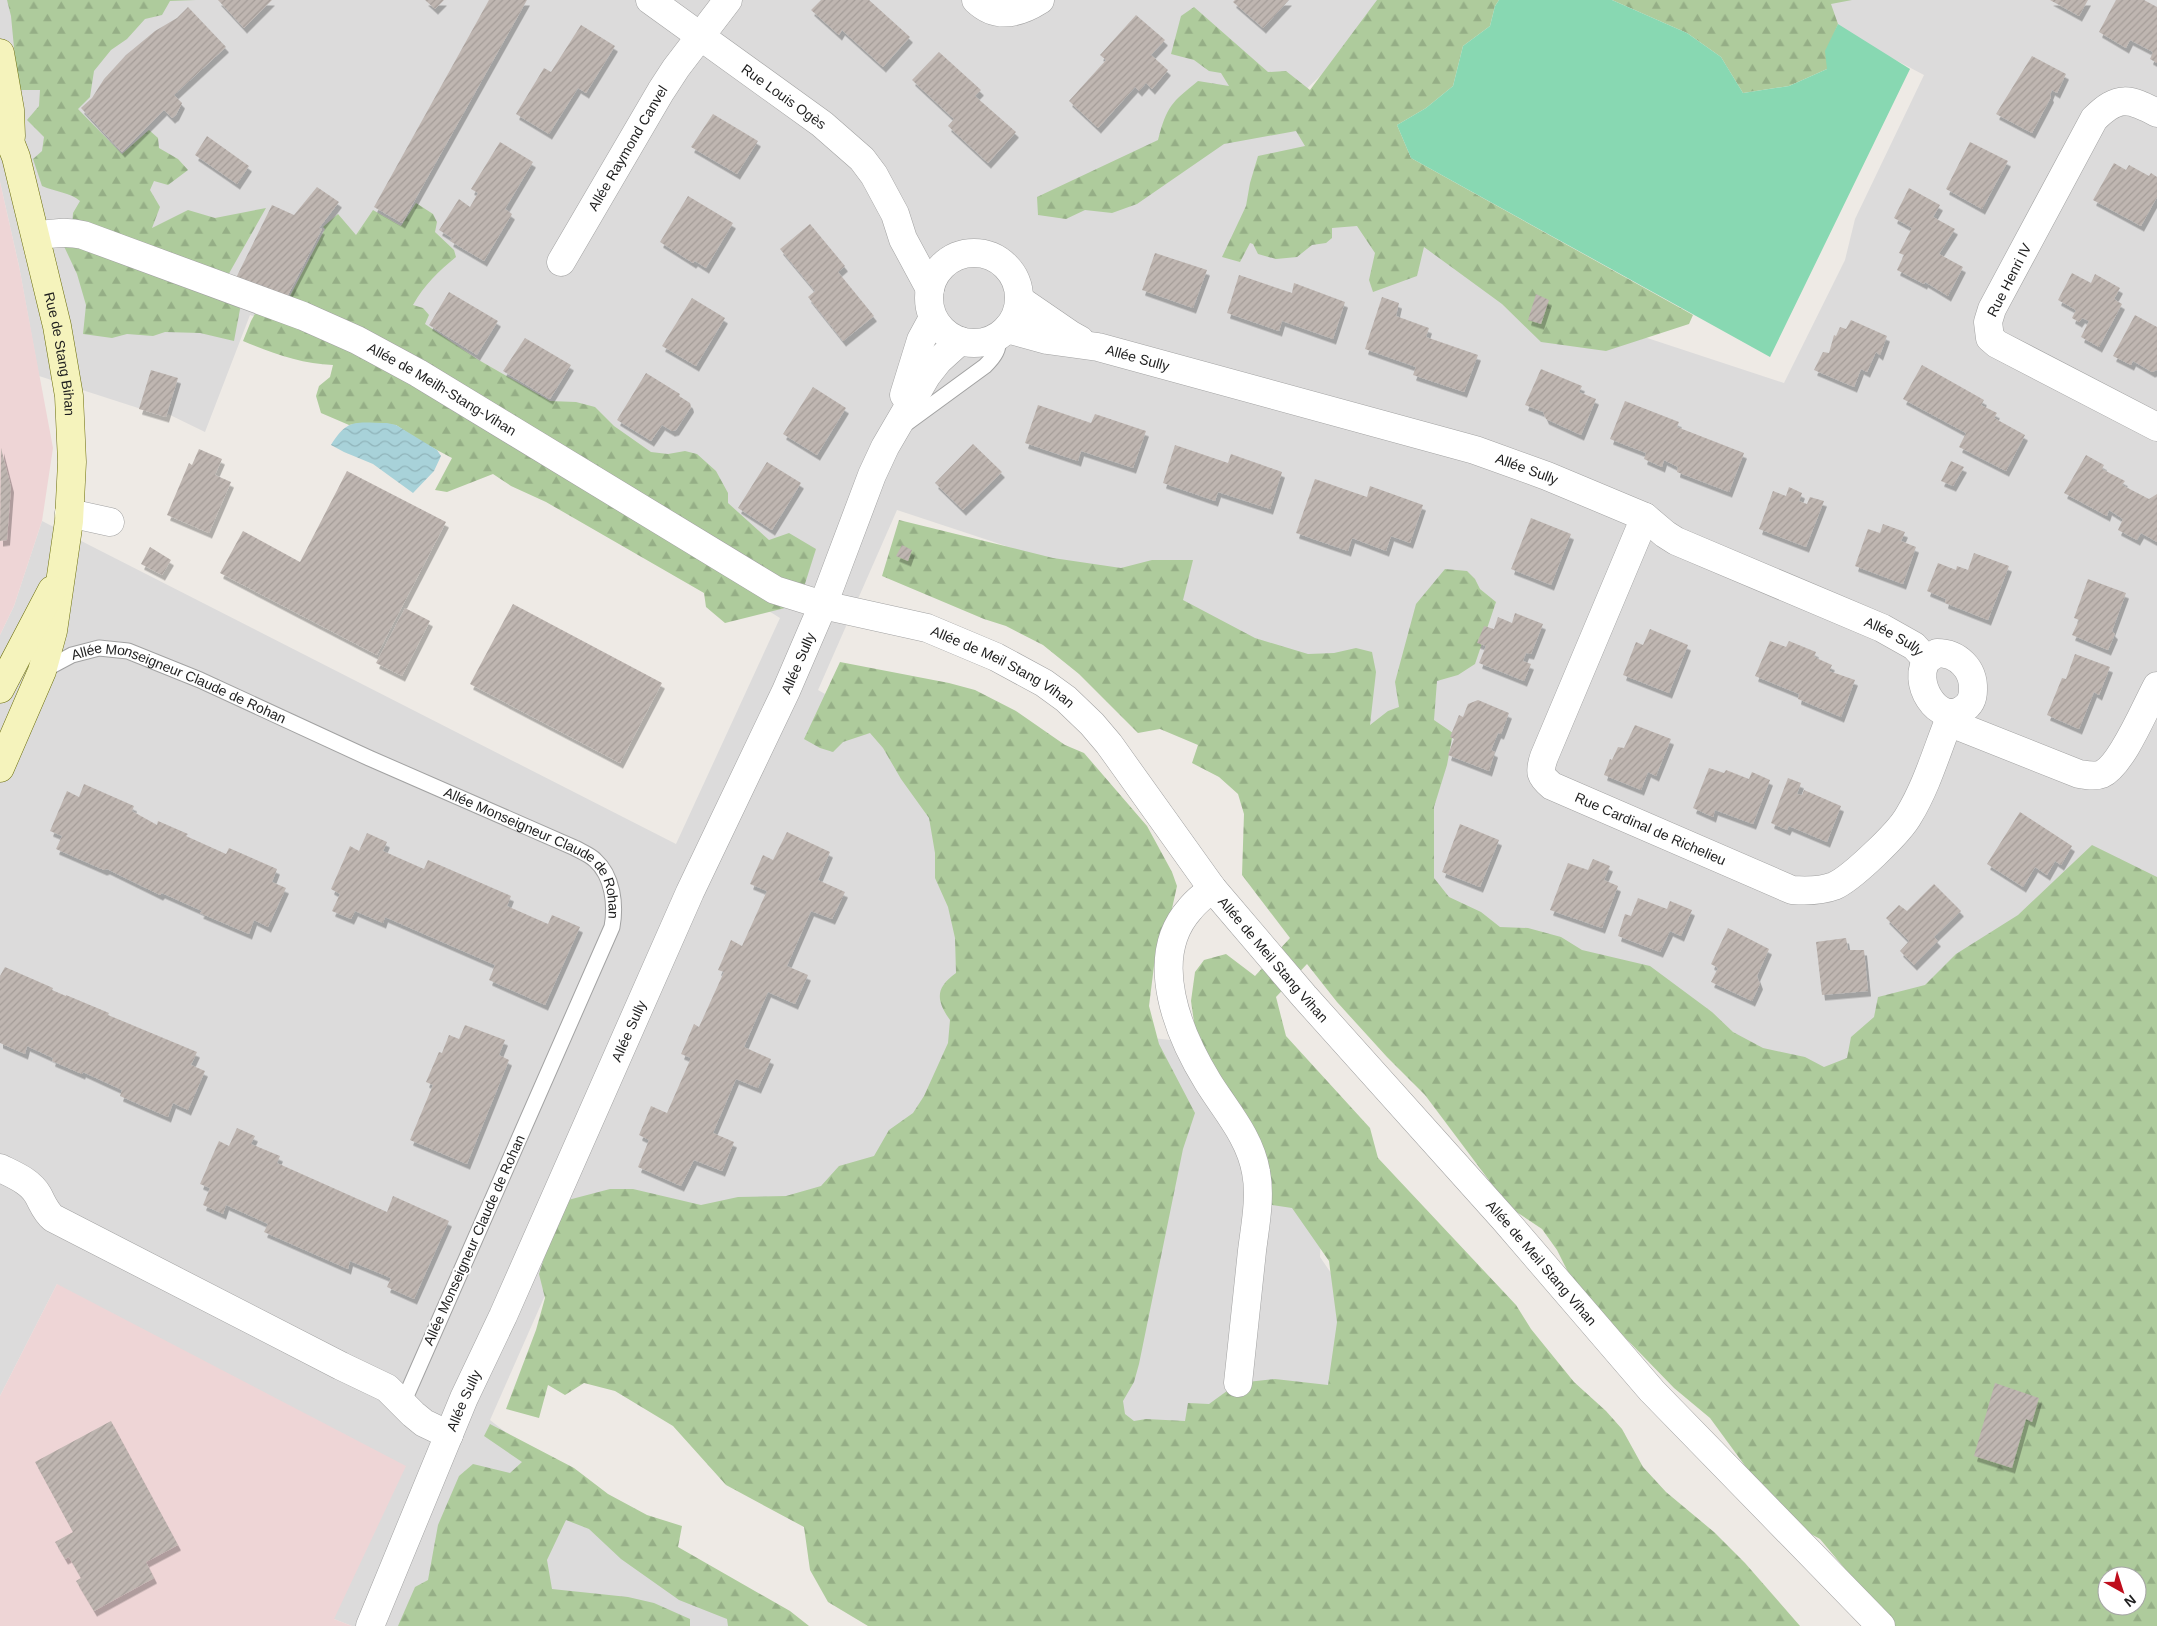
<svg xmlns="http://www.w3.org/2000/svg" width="2157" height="1626" font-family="Helvetica,sans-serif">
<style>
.residential{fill:#dcdbdb}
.commercial{fill:#eed5d6}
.forest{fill:url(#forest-firs);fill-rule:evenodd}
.pitch{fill:#88d8b2}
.water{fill:url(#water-waves)}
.building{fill:url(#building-hatch);filter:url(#shadow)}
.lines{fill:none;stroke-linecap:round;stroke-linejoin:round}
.lane-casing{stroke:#a2a2a2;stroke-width:17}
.street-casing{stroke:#a2a2a2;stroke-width:29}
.secondary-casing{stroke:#6b6e0c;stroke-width:29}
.lane{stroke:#fff;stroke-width:15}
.street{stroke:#fff;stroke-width:28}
.secondary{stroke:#f5f3bc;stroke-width:28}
.labels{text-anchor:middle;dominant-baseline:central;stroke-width:4;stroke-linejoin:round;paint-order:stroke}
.street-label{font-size:14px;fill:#1e1e1e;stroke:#fff}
</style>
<defs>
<pattern id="forest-firs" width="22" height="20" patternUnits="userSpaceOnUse" patternTransform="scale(1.25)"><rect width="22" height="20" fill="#aecb9c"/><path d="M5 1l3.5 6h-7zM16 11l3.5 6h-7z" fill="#95ae86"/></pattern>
<pattern id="water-waves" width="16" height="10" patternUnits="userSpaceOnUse" patternTransform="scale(1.25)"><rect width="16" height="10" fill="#a8d2d9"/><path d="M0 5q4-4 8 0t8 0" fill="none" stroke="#90b4ba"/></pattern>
<pattern id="building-hatch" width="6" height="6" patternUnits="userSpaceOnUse" patternTransform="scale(1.25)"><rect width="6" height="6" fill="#bfb6b1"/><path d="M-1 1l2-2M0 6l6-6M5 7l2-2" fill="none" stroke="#a49c98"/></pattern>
<filter id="shadow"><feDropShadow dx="3" dy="5.5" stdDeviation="0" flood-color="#0004"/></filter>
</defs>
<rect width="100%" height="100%" fill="#eeeae5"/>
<path class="residential" d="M0,0H1395L1335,62L1300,95L1623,330L1784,383L1845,260L1855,219L1924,75L1816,18L1824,0H2157V951L1820,1084L1571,1016L1112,581L897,510L818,690L892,732L943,837L977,1058L865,1189L565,1250L490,1420L624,1526L778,1626H352L334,1619L57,1284L0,1396V635L14,606L42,521L676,844L780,618L560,480L306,331L250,315L205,432L168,414L166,417L39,376L19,266L0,182Z
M1152,1038L1217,1045L1323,1187L1320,1257L1346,1295L1343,1404L1215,1427L1103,1429Z"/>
<path class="commercial" d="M0,182L19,266L53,448L42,521L14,606L0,635Z
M57,1284L406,1466L334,1619L352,1626H0V1396Z"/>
<path class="forest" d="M7,0H196L170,1L162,15L145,19L127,39L111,50L94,71L90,97L78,109L122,154L149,130L158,138L159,148L178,159L188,170L168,185L154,181L150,190L160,207L152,228L188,210L215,218L266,208L227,277L241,304L234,341L200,333L165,332L153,336L127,334L112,338L83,334L86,305L77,274L62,242L72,227L73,213L80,201C70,192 55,192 42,186L33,159L42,151L44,137L27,120L39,106L40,90H18L11,16Z
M1377,0H1499L1495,6L1490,26L1463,46L1453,86L1426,108L1397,125L1411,158L1693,315L1689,324L1606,351L1541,342L1502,304L1424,247L1417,276L1373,292L1369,280L1375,253L1357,226L1332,228V238L1326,243L1312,245L1297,257L1276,259L1258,254L1253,244L1250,243L1240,262L1222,257L1246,206L1250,183L1258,156L1305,146L1296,131L1224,144L1137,204L1112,213L1085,210L1066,219L1038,215L1037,197L1158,140C1167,106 1171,103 1198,81L1229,86L1221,73L1209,71L1194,60L1171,54L1181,16L1194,7L1268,72L1286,71L1310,90Z
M1612,0H1852L1831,4L1838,24L1828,49L1827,69L1789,86L1743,93L1721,57L1687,33Z
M416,203L433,214L437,222L435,232L454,250L456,257C439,271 424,285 413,305L423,308L429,315L425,324L477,359L550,401L576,402L595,407L614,426L651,452L668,454L685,451L697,454L716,471L728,493V503L769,540L789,533L816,549L803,590L785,608L725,623L706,607L704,593L546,502L511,486L493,474L447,492L435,490L452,458L420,441L396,425L361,423L349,425L321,413L316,396L319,386L330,377L333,365C302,364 272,353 243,341L251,321L256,312L279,317L325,229L323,227L338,214L356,235L373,210L401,226Z
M899,520L1053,558L1121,568L1152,560H1193L1183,600L1255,638L1308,654L1334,653L1356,648L1372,652L1376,672L1370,725L1388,711L1399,707L1395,682L1416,604L1445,569L1467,571L1475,579L1480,589L1496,602L1475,664L1458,675L1437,681L1434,720L1453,733L1447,765L1434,807V878L1449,897L1481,912L1500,927L1528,928L1561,937L1582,950L1650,966L1712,1012L1733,1032L1763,1048L1805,1057L1824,1067L1847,1058L1851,1037L1874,1017L1878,997L1925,985L1956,954L2018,915L2092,845L2157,877V1626H1895L1876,1606L1820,1539L1784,1519L1710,1418L1674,1388L1575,1286L1557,1250L1542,1229L1509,1207L1425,1095L1387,1057L1337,1002L1307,964L1276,997L1286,1036L1370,1128L1378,1158L1516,1305L1531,1329L1574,1382L1606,1411L1622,1429L1643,1467L1666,1492L1714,1532L1745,1563L1800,1626H868L828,1602L810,1570L804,1527L726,1485L673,1426L615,1391L584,1383L565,1395L548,1385L539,1418L506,1409L536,1330L545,1298L539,1274L547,1249L568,1200L610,1189H633L701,1205L738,1197L786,1196L821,1186L839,1166L874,1156L889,1130L913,1113L924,1096L948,1043L950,1020C936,1000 935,988 956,973L955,938L948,907L935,878V853L929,818L901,779L883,748L870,733L843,742L833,752L820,748L804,739L840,662L949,683L975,690L1016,711L1065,745L1084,753L1147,826L1172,872L1177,886L1169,922L1154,966L1149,1006L1159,1044L1195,1113L1183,1149L1139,1364L1134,1382L1123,1401L1125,1414L1134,1421L1146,1419L1185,1421L1188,1403L1209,1404L1238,1383L1275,1379L1328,1385L1337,1322L1329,1261L1292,1208L1272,1205L1256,1142L1196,1036L1191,1001L1195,972L1204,960L1226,954L1255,976L1290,938L1242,875L1244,814L1238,794L1219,777L1192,763L1198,745L1160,729L1138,733L1079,674L1043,645L1006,626L984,619L882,576ZM2107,1576H2137V1606H2107Z
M490,1424L574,1468L608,1494L647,1515L682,1526L678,1547L790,1611L809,1626H728L727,1619L679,1600L621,1559L589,1529L566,1520L547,1560L552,1589L628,1597L654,1603L690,1619V1626H398L415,1587L428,1580L438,1525L459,1476L473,1464L510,1473L522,1462L484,1436Z"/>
<path class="pitch" d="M1499,0H1612L1687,33L1721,57L1743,93L1789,86L1827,69L1825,51L1838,24L1910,69L1770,357L1411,158L1397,125L1426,108L1453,86L1463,46L1490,26L1495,6Z"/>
<path class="water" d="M387,423L396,425L437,450L441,456L434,471L413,493L373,464L344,452L331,445C348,417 357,423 387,423Z"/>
<path class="building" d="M218,0H272L244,28Z
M425,0H444L435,9Z
M489,0H527L402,223L374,207Z
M821,0H869L910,37L883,67L842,30L839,35L811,10Z
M1235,0H1289L1263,28L1233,2Z
M2050,0H2088L2079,16Z
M2116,0H2144L2157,7V63L2150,59L2153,52L2130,40L2126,48L2099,32Z
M188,7L226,47L174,95L182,103L176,115L172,118L164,110L122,152L81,108L92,98L104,79L126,55L155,31L177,18Z
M1136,15L1165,40L1151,55L1168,70L1152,89L1146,83L1139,91L1135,87L1098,128L1069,101L1106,60L1100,55Z
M581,25L615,46L586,93L578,88L549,134L516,114L544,68L551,72Z
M939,52L981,90L975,96L1016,132L988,163L948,126L954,119L912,80Z
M2032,56L2066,74L2057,93L2052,90L2050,95L2051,97L2032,133L1996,114Z
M713,114L758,141L737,174L691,147Z
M207,136L249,166L237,184L195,155Z
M500,142L533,162L505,209L512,214L484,261L450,241L452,238L439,230L459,199L470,207L478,193L471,189Z
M1970,142L2008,161L1982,209L1946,189Z
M2114,163L2126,170L2129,165L2149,176L2151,173L2157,177V197L2141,226L2093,200Z
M317,187L339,202L319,228L322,229L287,297L236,278L272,205L294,215Z
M1909,188L1940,205L1933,217L1955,229L1939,254L1963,267L1948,296L1925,282L1924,284L1897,270L1904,255L1899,253L1912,228L1894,218Z
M688,196L733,223L706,268L695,261L693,263L660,242Z
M810,224L845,266L838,272L874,316L843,341L808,297L815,291L780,249Z
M1155,253L1207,270L1193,308L1142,290Z
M2072,273L2091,283L2095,274L2120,288L2114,299L2122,304L2099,347L2081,337L2089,321L2082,318L2079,322L2072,318L2076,310L2058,300Z
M1239,275L1292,293L1294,283L1345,302L1333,339L1282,321L1279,331L1227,313Z
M449,292L498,321L477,355L429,325Z
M1536,294L1549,300L1541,324L1528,320Z
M1382,297L1399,303L1396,316L1429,328L1426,337L1478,355L1464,392L1413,375L1416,367L1365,349Z
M692,298L725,318L696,366L662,346Z
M2135,315L2157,327V370L2152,372L2133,361L2131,365L2113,356Z
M1851,320L1887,336L1880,355L1876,352L1867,372L1861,369L1854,387L1814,370L1823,352L1829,353L1834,335L1836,336L1840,327L1846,329Z
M525,338L571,365L550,399L503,371Z
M1922,365L1984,400L1981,405L1997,413L1994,418L2025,435L2006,471L1959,447L1966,433L1903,399Z
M1541,369L1582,386L1579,392L1596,399L1581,435L1546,419L1543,412L1525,405Z
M151,370L178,378L166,417L139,409Z
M646,373L680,394L679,396L690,403L691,407L676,430L672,431L662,425L651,441L617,420Z
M813,387L846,408L817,455L783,434Z
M1625,401L1679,422L1677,427L1744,453L1729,492L1677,472L1678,467L1664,460L1662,467L1644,459L1646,453L1610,439Z
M1038,405L1091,423L1095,414L1146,431L1133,468L1081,451L1078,461L1025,443Z
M973,444L1002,472L963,510L935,483Z
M1175,445L1228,463L1231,454L1282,472L1270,509L1218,492L1215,501L1163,483Z
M1,448L11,487L7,540L0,541Z
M199,449L222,459L215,475L231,482L209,533L167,515L189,463L192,465Z
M2086,455L2104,465L2102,469L2125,481L2122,485L2149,499L2157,494V542L2141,533L2137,540L2118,530L2123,519L2109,510L2107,516L2064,493Z
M1951,461L1964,467L1953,486L1941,481Z
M767,462L801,483L772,530L738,508Z
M347,471L446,522L377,655L220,573L243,531L300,562Z
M1315,479L1367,497L1370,486L1423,505L1410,543L1391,536L1386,551L1352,538L1348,551L1296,533Z
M1789,487L1802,493L1799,501L1807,504L1810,497L1824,501L1806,547L1759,529L1773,491L1786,496Z
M1531,518L1571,534L1551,585L1511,569Z
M1883,524L1905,532L1901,541L1916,547L1903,584L1855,566L1868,529L1880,533Z
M902,545L912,550L908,561L896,556Z
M150,547L171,560L162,575L141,564Z
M1974,553L2009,566L1988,620L1945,603L1946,599L1927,591L1938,563L1956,570L1957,566L1968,570Z
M2088,579L2126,593L2112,631L2115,634L2108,650L2072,635L2079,620L2074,618Z
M513,604L662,683L620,763L470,684Z
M405,608L430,621L402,676L376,663Z
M1515,613L1543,624L1531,654L1526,653L1523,661L1531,664L1524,681L1479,663L1486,646L1477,643L1484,626L1494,629L1498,617L1512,623Z
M1650,629L1688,645L1669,693L1623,675L1636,642L1643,645Z
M1770,641L1786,647L1789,641L1816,652L1814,657L1832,665L1829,671L1855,680L1841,717L1798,699L1799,694L1755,676Z
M2075,654L2110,667L2099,695L2094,692L2079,729L2047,715L2062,678L2066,679Z
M1478,700L1509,713L1501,734L1498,733L1491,750L1495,752L1489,771L1448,755L1454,739L1450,737L1459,715L1463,717L1468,704Z
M1635,725L1671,739L1656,776L1648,772L1641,790L1604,775L1610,759L1612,760L1618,747L1624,748Z
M1709,768L1724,773L1726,770L1749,779L1752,772L1770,780L1753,824L1715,810L1713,817L1693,808Z
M1788,778L1801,783L1797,794L1802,795L1804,790L1841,806L1827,842L1789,826L1787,830L1771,823Z
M84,784L134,806L132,811L157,825L158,821L188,834L186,836L226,854L229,848L277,869L272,882L286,888L268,927L254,920L249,934L200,913L202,911L162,893L160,895L107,869L104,870L56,849L62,836L50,831L67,791L79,797Z
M2020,812L2072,846L2061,865L2055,861L2047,875L2035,867L2023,887L1987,864Z
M1460,824L1499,840L1480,887L1442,872Z
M787,832L830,852L818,880L845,892L832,919L811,911L787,966L808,975L795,1004L768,992L744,1047L771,1059L758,1088L736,1079L713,1133L734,1142L722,1171L694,1160L681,1186L638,1167L649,1140L639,1135L651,1106L667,1113L691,1058L681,1054L694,1024L699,1027L724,972L718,970L731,940L742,946L767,891L750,884L763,855L773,860Z
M367,833L387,842L383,851L424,869L428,860L511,896L507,906L548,924L552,915L580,927L545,1005L489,980L495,965L385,917L383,923L355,911L351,919L332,911L340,894L331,889L350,846L359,851Z
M1593,859L1610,866L1604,880L1618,886L1602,928L1550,910L1568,863L1588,870Z
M1934,884L1961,911L1934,937L1938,941L1914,965L1900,951L1909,941L1886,918L1899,905L1907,911Z
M1638,898L1667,909L1670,901L1692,910L1681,936L1670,931L1660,952L1618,936L1625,914L1631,916Z
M1728,928L1769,949L1757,976L1760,984L1752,1001L1711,982L1718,968L1711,964Z
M1846,938L1848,950H1864L1868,991L1822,995L1816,942Z
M5,967L53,988L52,990L66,996V995L109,1013L108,1015L197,1052L191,1065L205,1071L188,1110L173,1103L168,1117L120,1096L122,1090L83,1072L82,1074L52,1061L53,1058L27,1046L25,1054L0,1043V976Z
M465,1025L505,1040L499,1055L509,1060L467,1164L410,1140L433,1085L426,1082L439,1052L442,1053L449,1035L459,1039Z
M237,1128L255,1136L251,1144L280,1156L277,1163L387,1212L393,1196L449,1221L414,1299L387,1287L391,1278L350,1261L348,1269L264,1232L268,1224L226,1205L223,1214L203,1205L210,1188L200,1184L219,1141L229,1146Z
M1995,1383L2039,1398L2032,1422L2026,1419L2012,1468L1974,1456Z
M111,1421L178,1545L146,1562L154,1578L94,1611L76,1581L81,1578L69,1557L65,1559L55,1542L73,1532L35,1462Z"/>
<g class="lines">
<defs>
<g id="lane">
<path d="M907,423L985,366C995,356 999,350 999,336"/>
<path id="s1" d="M42,671L72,655L99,648L128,651L200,680L369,758L575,848C582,852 590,855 595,860C613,876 616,905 612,927L403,1403"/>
</g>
<g id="street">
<path id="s2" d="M650,0L822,124L862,159L874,175L895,214L903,239L930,289"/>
<path d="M976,0C996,19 1018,14 1040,0"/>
<path d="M2157,113C2129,98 2118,95 2094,119L1992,309L1988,322L1990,338L1997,344L2157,427"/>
<path id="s3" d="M36,236C52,233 67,231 83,235L303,316L357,340L418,373L775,590L823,605L927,628L996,657L1044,683L1066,699L1092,724L1109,744L1212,888L1304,996L1504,1219L1652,1391L1881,1626"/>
<circle cx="974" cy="298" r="45"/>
<path id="s4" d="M561,262L661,91L676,68L728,0"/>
<path d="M1020,300L1071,335L1080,340"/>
<path id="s5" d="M1007,329L1047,340L1098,347L1475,450L1547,476L1645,517L1665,534L1676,541L1882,628L1914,646L1927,660"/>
<path d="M904,395L921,340L933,318"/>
<path d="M69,513L110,522"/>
<path id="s6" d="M1645,517L1544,757C1539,772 1540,776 1552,786L1792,890C1805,891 1821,891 1834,886C1851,879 1900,832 1909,815C1928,784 1938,746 1952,713"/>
<path d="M1937,653C1958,653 1974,669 1973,690C1973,698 1970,705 1963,709C1938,727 1910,680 1928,659C1930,657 1935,655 1937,653Z"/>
<path d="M1948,722L2079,774C2086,775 2095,777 2102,774C2122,765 2146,706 2157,686"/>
<path d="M1212,888C1205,895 1196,901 1190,909C1146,958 1179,1035 1208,1082C1226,1111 1250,1137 1256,1172C1261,1197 1255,1226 1252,1251C1247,1295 1243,1339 1238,1383"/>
<path d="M0,1168C14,1175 30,1181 38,1195C43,1204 45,1211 53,1218L341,1366L387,1388L413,1414L424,1423L449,1435"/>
<path id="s7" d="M370,1626L464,1398L503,1316L690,892L786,691L823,605L872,475L885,447L927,375L938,361L960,341"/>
</g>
<g id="secondary">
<path d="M0,53L10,110L11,136"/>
<path id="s8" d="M0,116L16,157L57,326L69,396L72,462L69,521L53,631L42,671L0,768"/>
<path d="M0,689L52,590"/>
</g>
</defs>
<use href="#lane" class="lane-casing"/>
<use href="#street" class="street-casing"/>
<use href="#secondary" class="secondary-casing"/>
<use href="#lane" class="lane"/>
<use href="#street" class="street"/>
<use href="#secondary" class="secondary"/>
</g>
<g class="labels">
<g class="street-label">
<text stroke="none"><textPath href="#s2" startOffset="165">Rue Louis Ogès</textPath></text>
<text stroke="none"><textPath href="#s4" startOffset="132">Allée Raymond Canvel</textPath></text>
<text transform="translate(2009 280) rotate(-63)">Rue Henri IV</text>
<text stroke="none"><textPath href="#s8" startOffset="246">Rue de Stang Bihan</textPath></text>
<text stroke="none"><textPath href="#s5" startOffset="134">Allée Sully</textPath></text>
<text stroke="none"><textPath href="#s3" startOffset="439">Allée de Meilh-Stang-Vihan</textPath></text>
<text stroke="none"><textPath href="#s5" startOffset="539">Allée Sully</textPath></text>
<text stroke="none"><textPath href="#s5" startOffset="944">Allée Sully</textPath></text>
<text stroke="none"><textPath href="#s7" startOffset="1054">Allée Sully</textPath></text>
<text stroke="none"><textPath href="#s3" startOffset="1070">Allée de Meil Stang Vihan</textPath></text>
<text stroke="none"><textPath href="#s1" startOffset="148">Allée Monseigneur Claude de Rohan</textPath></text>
<text stroke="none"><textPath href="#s6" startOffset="401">Rue Cardinal de Richelieu</textPath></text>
<text stroke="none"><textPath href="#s1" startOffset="552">Allée Monseigneur Claude de Rohan</textPath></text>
<text stroke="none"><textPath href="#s3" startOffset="1475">Allée de Meil Stang Vihan</textPath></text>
<text stroke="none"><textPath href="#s7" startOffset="649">Allée Sully</textPath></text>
<text transform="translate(474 1240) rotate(-66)">Allée Monseigneur Claude de Rohan</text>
<text stroke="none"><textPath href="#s3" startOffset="1880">Allée de Meil Stang Vihan</textPath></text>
<text stroke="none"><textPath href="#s7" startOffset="244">Allée Sully</textPath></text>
</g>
</g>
<g transform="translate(2122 1591) rotate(141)"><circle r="24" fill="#ffffff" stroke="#a5a5a5"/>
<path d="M0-4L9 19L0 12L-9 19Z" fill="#bf0d1c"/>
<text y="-8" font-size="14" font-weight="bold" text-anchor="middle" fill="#1e1e1e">N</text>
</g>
</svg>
